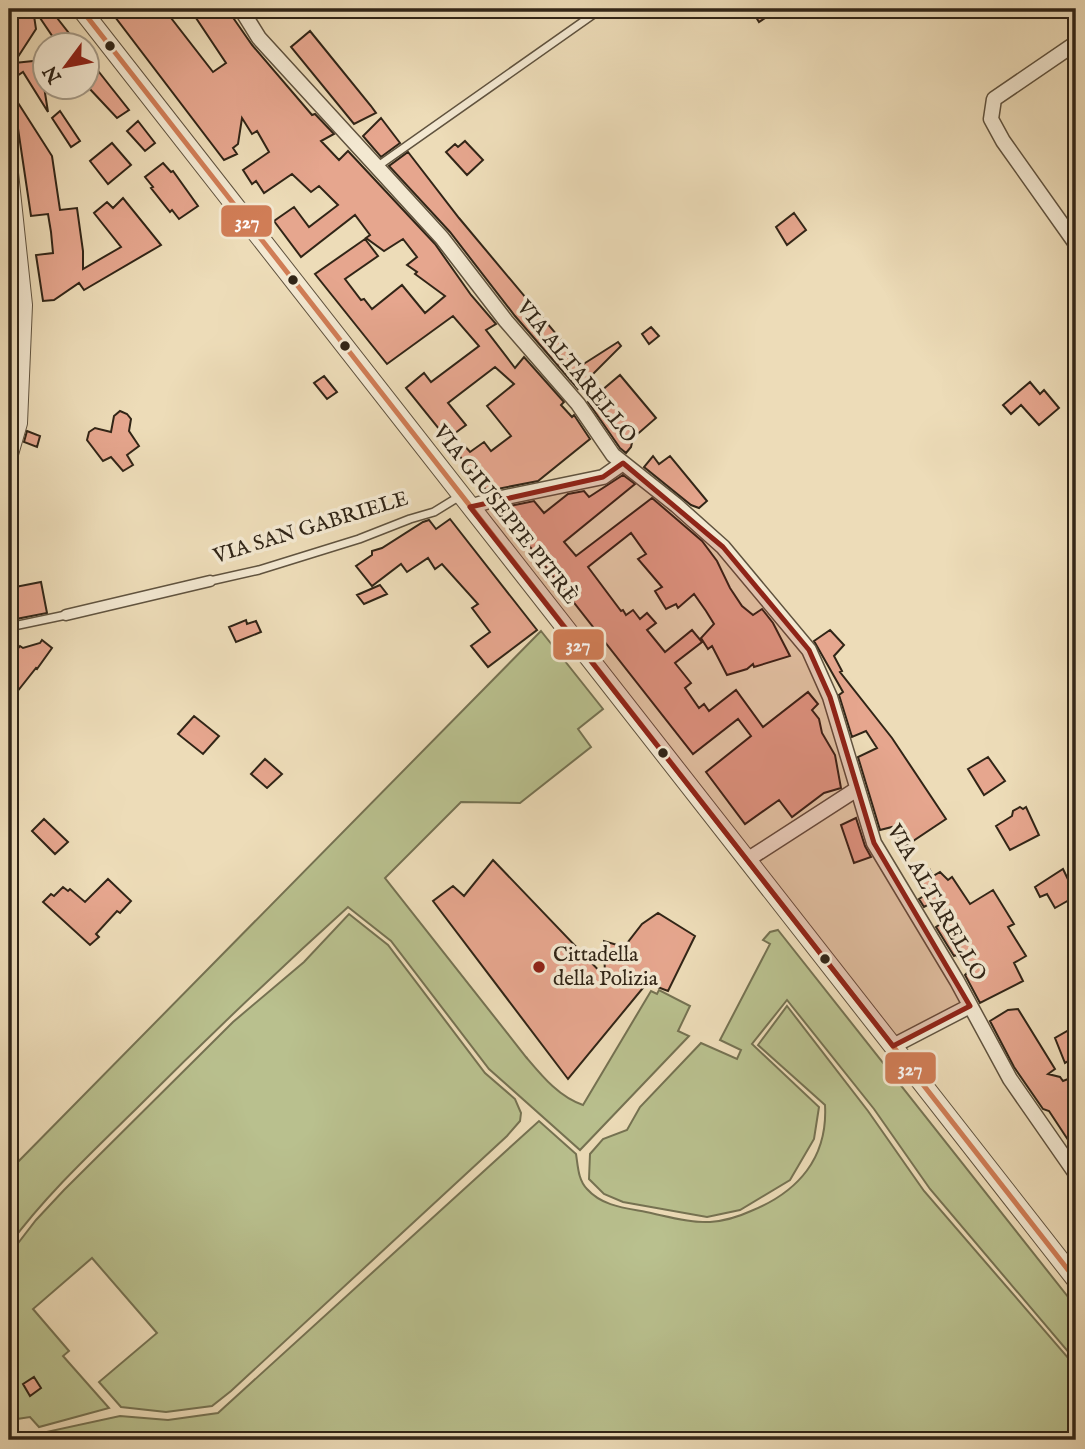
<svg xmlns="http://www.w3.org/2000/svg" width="1085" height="1449" font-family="'IM FELL English',serif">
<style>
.green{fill:#b9c08e;stroke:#757252;stroke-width:2}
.building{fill:#e6a68e;stroke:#312517;stroke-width:2}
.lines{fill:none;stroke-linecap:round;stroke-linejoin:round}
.service-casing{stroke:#60533f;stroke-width:10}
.pedestrian-casing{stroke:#60533f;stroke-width:13}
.minor-casing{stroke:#60533f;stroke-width:17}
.tertiary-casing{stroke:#60533f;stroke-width:20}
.service{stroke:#f3e8d1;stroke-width:7}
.pedestrian{stroke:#f3e8d1;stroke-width:10}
.minor{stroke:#f3e8d1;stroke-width:14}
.tertiary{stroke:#f3e8d1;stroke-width:18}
.bus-1-casing{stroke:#f3e8d1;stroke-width:10}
.bus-1{stroke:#d07d56;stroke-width:5}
.marked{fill:#8f2418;fill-opacity:0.2;stroke:#8f2418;stroke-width:5;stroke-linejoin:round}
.bus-dot{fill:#312517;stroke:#f3e8d1;stroke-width:2.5}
.poi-dot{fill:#8f2418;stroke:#f3e8d1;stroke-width:2.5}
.labels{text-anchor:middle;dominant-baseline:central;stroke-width:7;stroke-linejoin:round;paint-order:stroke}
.street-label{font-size:21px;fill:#312517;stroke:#f3e8d1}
.poi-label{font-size:21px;fill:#312517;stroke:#f3e8d1;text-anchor:start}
.line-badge{stroke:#f3e8d1;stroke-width:2.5}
.badge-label{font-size:19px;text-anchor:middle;font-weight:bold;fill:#fff}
</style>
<rect width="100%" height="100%" fill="#eddcb8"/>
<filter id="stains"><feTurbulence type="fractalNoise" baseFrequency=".00286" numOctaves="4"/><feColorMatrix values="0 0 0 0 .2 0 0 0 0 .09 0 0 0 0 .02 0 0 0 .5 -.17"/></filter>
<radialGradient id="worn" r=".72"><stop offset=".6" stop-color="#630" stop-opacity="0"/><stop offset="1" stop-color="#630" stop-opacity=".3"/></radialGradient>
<path class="green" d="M541,631L603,709L578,729L591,747L520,803L461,802L385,878L526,1057C542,1076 559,1097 583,1105L651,991L657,994L659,990L690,1006L678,1031L689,1036L580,1150L489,1069L391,941L348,907C275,973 205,1040 136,1109C92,1152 46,1195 9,1245V1171Z
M349,914L388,945L485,1073L515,1099L521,1113L520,1121L507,1136L231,1391L212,1406L166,1412L121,1407L99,1382L157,1333L92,1258L33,1309L69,1351L63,1356L109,1408L39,1427L30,1417L17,1419L9,1425V1414L13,1411L9,1406V1255L36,1220L64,1190L233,1022L304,962Z
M778,930L1076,1307V1361L930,1189L874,1109L787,1000L752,1044L819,1107L814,1139L790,1180L740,1210L707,1217L623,1202L604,1194L589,1179L590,1154L603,1139L627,1130L640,1107L701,1043L737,1059L741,1050L720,1040L770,944L763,940L770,932Z
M787,1006L868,1111L924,1191L1076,1367V1440H53L46,1432L120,1416L168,1420L218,1413L539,1121L576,1154C578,1166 578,1180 587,1189C602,1206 625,1208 646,1212C666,1216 689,1223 710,1222C724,1221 738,1217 751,1211C798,1192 828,1158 825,1105L758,1045Z"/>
<path class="building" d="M9,9H33L36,29L14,63L43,60L40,61L48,112L23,72L11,80L9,71Z
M34,9H50L79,46H59Z
M109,9H164L213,72L226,63L190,9H227L252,45L312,115L315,114L334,134L321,141L339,160L348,151L435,244L471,295L496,324L486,330L515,368L524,357L564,402L561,405L572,417L574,415L590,439L538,481L487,491L455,450L463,444L470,452L484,442L491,451L511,436L487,406L514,384L495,367L448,403L466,425L447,439L406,388L424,373L431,382L479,346L453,316L387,364L315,274L365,239L378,256L345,279L361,300L364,299L372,309L402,285L425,313L445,296L415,274L417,272L407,265L417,257L403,239L384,251L366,238L370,235L355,215L301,257L274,221L294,207L309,227L338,205L319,186L311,192L292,174L264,193L256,181L252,184L243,170L269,152L257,131L252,134L242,118L238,144L233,148L237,154L224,160Z
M751,9H779L759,22Z
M310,31L371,106L376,113L354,124L291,47Z
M88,58L110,86L129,110L117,118L88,87Z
M13,95L52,156L60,210L77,208L83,251V269L121,247L94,213L107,202L113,208L123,198L161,245L84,290L79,283L54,300L43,301L36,255L53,253L51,232L48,214L31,216Z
M60,111L80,141L71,147L52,118Z
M381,118L400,143L381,157L363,136Z
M138,121L155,143L145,151L127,131Z
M465,141L483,160L467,175L446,152L455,144L458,147Z
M112,143L131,165L108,184L90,161Z
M408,152L459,218L582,365L618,342L621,346L578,389L515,316L450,232L389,166Z
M163,163L171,172L173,171L198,206L179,219L172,210L170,212L151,188L153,187L145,177Z
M794,213L806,230L787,245L776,227Z
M651,327L659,336L649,344L642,334Z
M620,375L656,418L633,438L631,447L626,453L620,448L588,402Z
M324,376L337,392L327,399L314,383Z
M1030,382L1040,394L1044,390L1059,408L1039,425L1021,405L1011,414L1003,405Z
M120,411L127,414L131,419L129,431L139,446L127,455L133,465L123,471L111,457L103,461L87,440L89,432L95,428L111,432L114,416Z
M27,431L40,436L37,447L24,442Z
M653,456L659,464L670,456L707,501L699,508L691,505L644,467Z
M623,475L635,484L564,542L576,556L652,498L702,541L717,561L730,588L742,606L753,615L762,609L773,623L790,656L754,667L753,664L747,669L727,675L712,646L708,649L701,638L714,624L706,611L694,594L678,608L676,604L666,609L655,591L662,587L638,559L646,554L631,533L588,567L621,611L623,610L626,615L633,610L640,619L647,613L656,623L647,630L665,652L692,630L702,642L675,663L691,683L685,688L699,708L704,704L709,711L736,690L763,727L808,692L818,704L812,710L819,719L822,733L835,755L841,788L824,793L792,817L779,800L745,824L706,772L751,736L738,719L693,754L516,529L514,531L500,514L510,506L534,501L544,513L568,494L584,491L589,497Z
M450,519L537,630L488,667L471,646L490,632L472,608L478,604L442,564L435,569L428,558L407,572L401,564L372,586L356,566L372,555V551L382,548L423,522L429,520L436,529Z
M41,582L47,613L16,619L10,588Z
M380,585L387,594L364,604L357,595Z
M246,620L247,624L256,621L261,632L236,642L229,627Z
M830,630L844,645L834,656L842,671L840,672L892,738L946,819L904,847L892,827L880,830L858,757L877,748L866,731L852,737L839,695L843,692L814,641Z
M42,640L52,648L37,669L36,668L9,702V660L20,646L23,648L40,643Z
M194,716L219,736L203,754L178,734Z
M988,757L1005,781L984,795L968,769Z
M265,759L282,774L267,788L251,774Z
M1020,807L1023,809L1026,807L1039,835L1010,850L996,826L1012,816L1013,811Z
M856,818L865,846L871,857L854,863L841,825Z
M44,819L68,842L55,854L32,831Z
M493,860L605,977L604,941L624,947L642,924L658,913L695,936L668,991L647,983L568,1079L433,901L453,886L464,896Z
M1063,869L1076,896L1055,908L1047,894L1040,897L1035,887Z
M930,870L933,876L940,872L948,880L952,877L970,904L993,890L1014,924L1008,927L1026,956L1014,963L1023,981L980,1003L965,975L970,970L956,955L954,956L936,927L946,920L935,901L924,907L919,899L928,893L916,879Z
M108,879L131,901L120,913L117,911L96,934L99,937L90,945L43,902L51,894L54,896L63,887L68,891L70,889L85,902Z
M1018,1009L1055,1069L1048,1074L1060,1077L1063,1081L1068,1079L1076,1092V1152L1049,1111L1043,1109L1014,1067L990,1021L1008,1010Z
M1076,1026V1056L1065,1063L1055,1038Z
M34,1377L41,1388L30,1396L23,1384Z"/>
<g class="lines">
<defs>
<path id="service" d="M378,166L601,9
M210,581L259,570L359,539L410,519L434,512L460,496
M9,627L66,615"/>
<path id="pedestrian" d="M66,615L210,581"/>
<path id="minor" d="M241,9L259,38L442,238L506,321L578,404L613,455L676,505L723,547L809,650L830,697L874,843L957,981L1010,1079L1076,1174
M1076,43L994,99L991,119L1003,141L1076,244
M470,507L492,500L603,477L623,463
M747,860L857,789
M893,1046L970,1006"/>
<path id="tertiary" d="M81,9L1076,1280
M9,173L23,305L18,423L9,454"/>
</defs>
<use href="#service" class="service-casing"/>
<use href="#pedestrian" class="pedestrian-casing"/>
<use href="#minor" class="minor-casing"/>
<use href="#tertiary" class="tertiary-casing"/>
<use href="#service" class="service"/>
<use href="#pedestrian" class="pedestrian"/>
<use href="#minor" class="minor"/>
<use href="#tertiary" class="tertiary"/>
<defs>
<path id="bus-1" d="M81,9L1076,1280"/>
</defs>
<use href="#bus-1" class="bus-1-casing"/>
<use href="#bus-1" class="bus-1"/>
</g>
<path class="marked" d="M623,463L723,547L809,650L830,697L874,843L970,1006L893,1046L470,507L603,477Z"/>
<g class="bus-dot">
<circle cx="110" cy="46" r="6"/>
<circle cx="293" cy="280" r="6"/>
<circle cx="345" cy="346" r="6"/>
<circle cx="663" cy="753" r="6"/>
<circle cx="825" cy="959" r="6"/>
</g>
<circle class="poi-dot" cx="539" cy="967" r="7"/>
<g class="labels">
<g class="street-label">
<text transform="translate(576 372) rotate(51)">VIA ALTARELLO</text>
<text transform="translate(505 515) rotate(52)">VIA GIUSEPPE PITRÈ</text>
<text transform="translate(311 528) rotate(-17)">VIA SAN GABRIELE</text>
<text transform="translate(936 903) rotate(60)">VIA ALTARELLO</text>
</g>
<g class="poi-label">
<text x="553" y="955">Cittadella<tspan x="553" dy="24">della Polizia</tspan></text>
</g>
</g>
<g class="line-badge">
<rect x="220" y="204" width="53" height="34" rx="7" fill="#d07d56"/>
<rect x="552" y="628" width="53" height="33" rx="7" fill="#d07d56"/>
<rect x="884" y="1051" width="53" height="34" rx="7" fill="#d07d56"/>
</g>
<g class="badge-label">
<text x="247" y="228">327</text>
<text x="578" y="651">327</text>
<text x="910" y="1075">327</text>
</g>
<rect width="1085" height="1449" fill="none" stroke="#eddcb8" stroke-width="35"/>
<rect x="10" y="10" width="1064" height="1428" fill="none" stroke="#312517" stroke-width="3.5"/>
<rect x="18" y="18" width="1050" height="1414" fill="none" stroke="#312517" stroke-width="2"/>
<g transform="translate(66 66) rotate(238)"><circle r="33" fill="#f3e8d1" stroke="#a59a87" stroke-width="2"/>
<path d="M0-5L12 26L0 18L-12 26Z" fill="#8f2418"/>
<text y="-10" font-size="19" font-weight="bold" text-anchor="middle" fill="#312517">N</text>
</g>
<rect width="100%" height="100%" filter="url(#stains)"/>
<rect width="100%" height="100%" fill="url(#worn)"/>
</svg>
